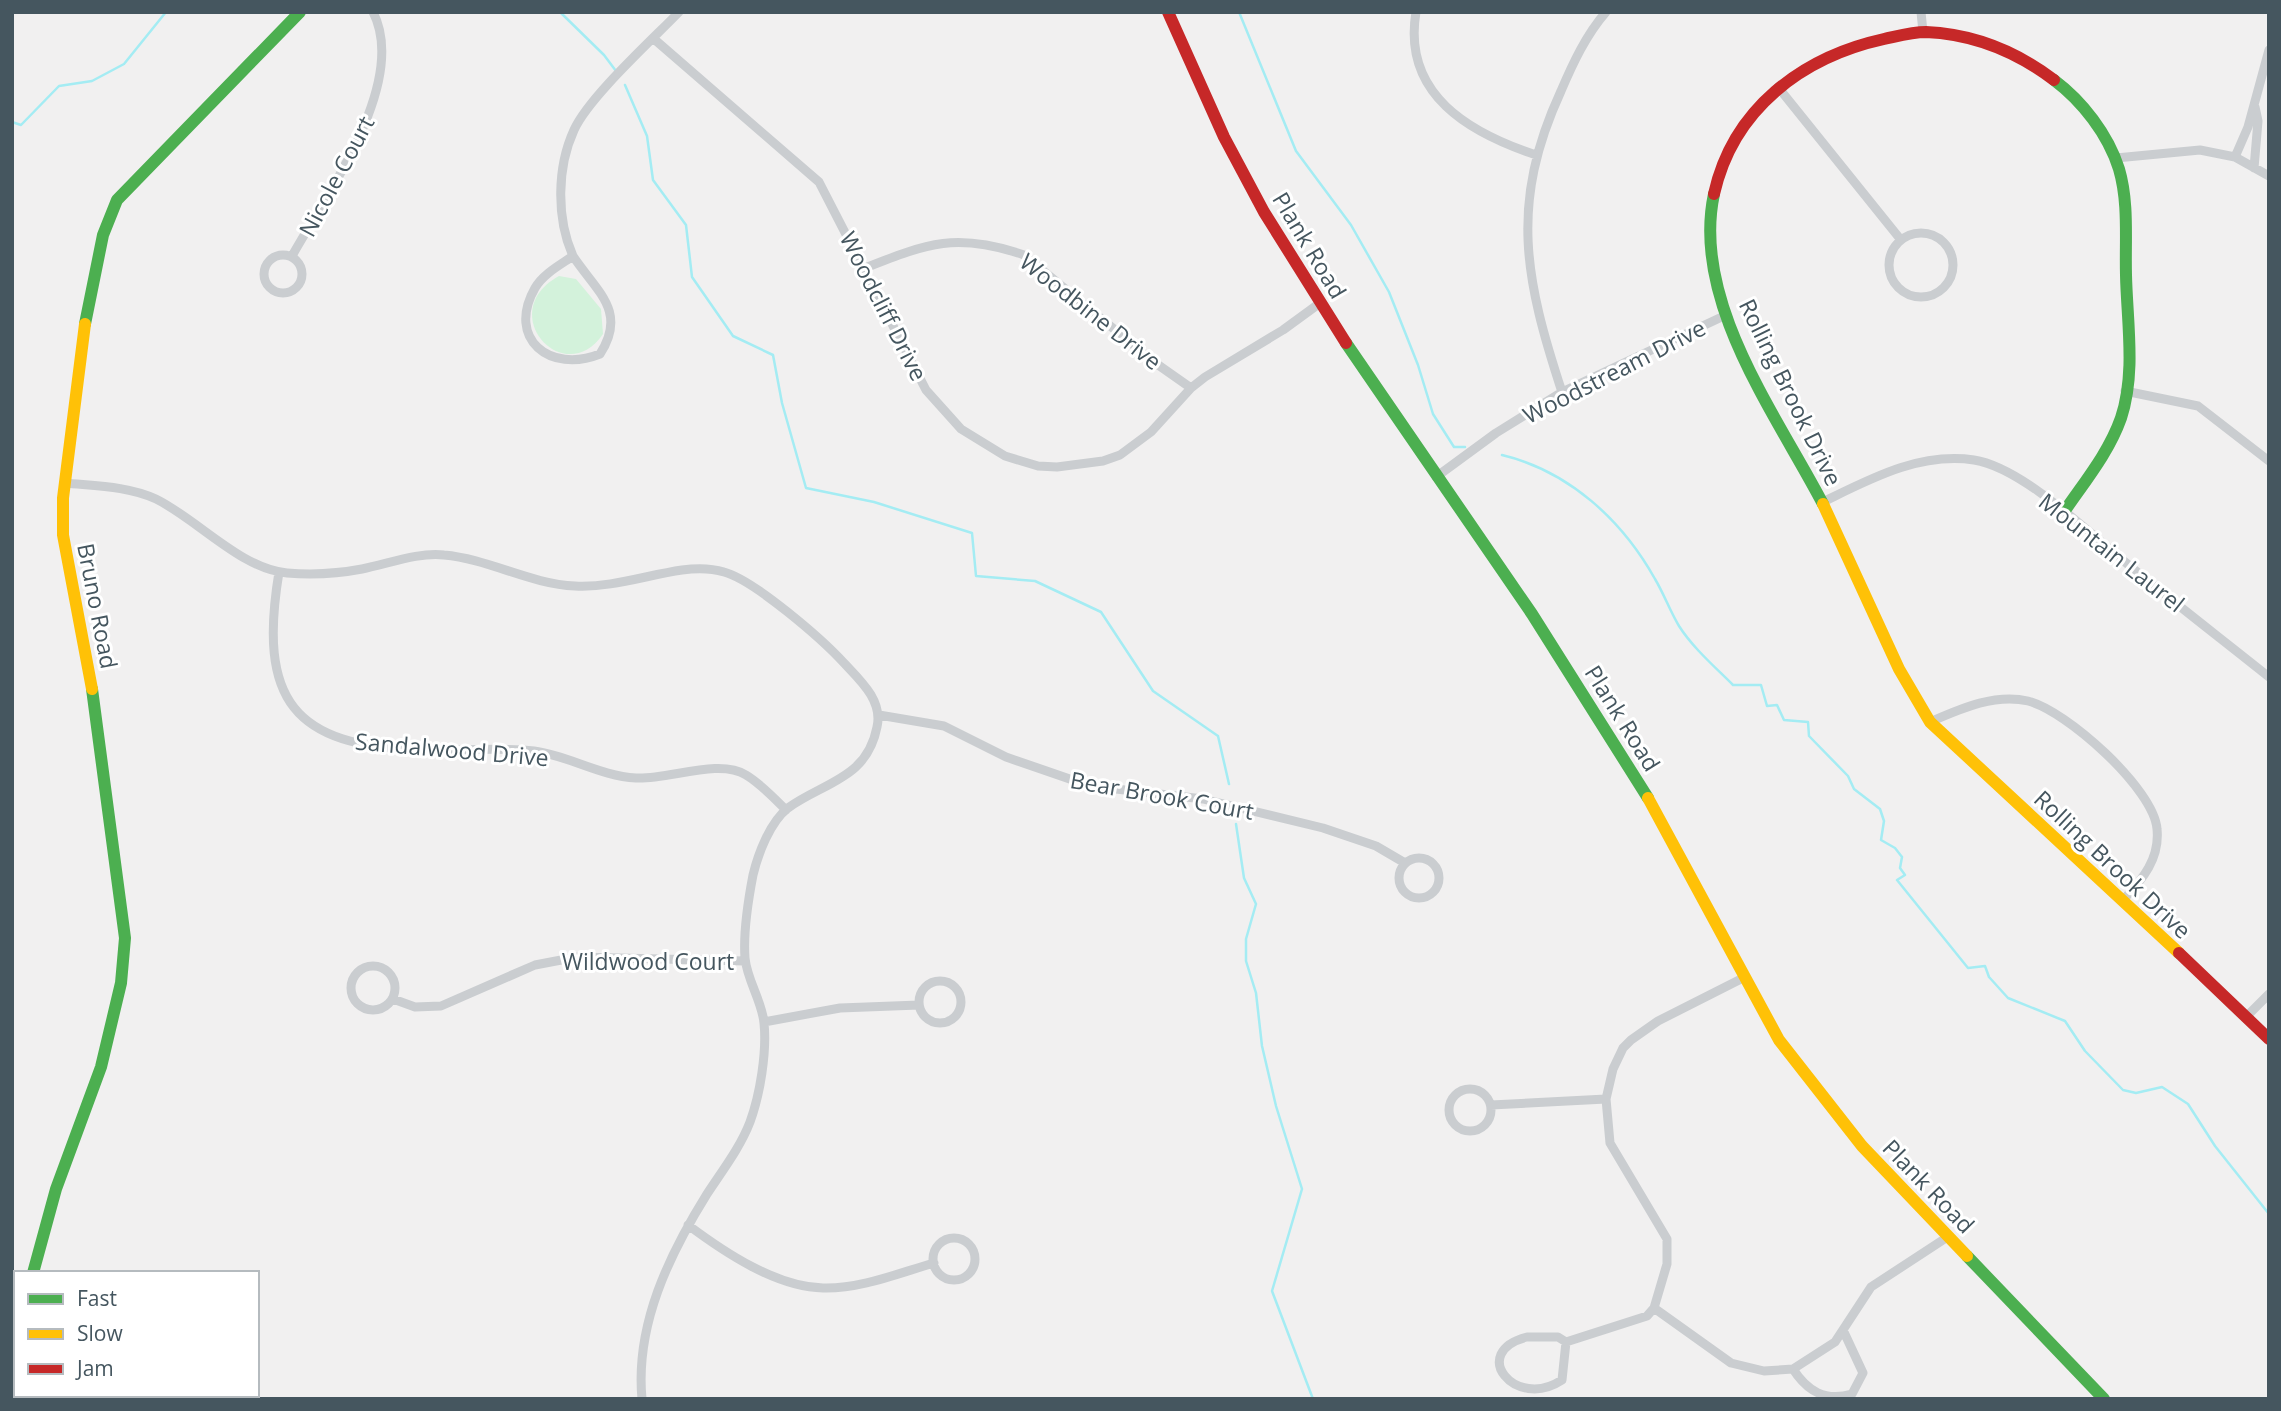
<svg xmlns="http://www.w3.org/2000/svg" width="2281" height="1411" font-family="'Open Sans',sans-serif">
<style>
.green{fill:#d3f2db}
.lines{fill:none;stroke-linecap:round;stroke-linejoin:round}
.stream{stroke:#a4ecf3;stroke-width:2.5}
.street{stroke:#cacdd0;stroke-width:9}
.fast{stroke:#4caf50;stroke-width:12}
.slow{stroke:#ffc107;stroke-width:12}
.jam{stroke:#c62828;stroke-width:12}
.labels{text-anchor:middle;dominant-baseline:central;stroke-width:6;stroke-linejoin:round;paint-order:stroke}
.street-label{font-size:23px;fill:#45565f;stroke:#fff}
</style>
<rect width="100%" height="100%" fill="#f1f0f0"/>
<path class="green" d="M559,276L576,279L601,309L603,334C564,391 493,312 559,276Z"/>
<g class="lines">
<path class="stream" d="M560,12L604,55L616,71
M1239,12L1296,151L1351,225L1389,292L1418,365L1433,414L1454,447H1465
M625,85L647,136L653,180L686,225L692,277L733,336L773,355L782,403L806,488L874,502L972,533L976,576L1035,581L1101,612L1153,691L1218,736L1229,784
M12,122L21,125L59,86L92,81L124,64L166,12
M1502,455C1569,471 1622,520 1655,579C1664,594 1670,611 1679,626C1693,648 1715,667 1733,685H1761L1767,706L1777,705L1784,720L1808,722L1809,736L1848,776L1854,789L1880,809L1884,821L1881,840L1895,848L1902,857L1900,868L1905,875L1897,880L1968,968L1985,966L1989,977L2008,998L2065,1021L2085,1051L2123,1090L2136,1093L2162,1087L2188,1104L2215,1146L2269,1214
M1236,824L1244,878L1256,904L1246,939V961L1256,993L1262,1046L1276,1106L1302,1189L1272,1291L1313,1399"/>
<path class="street" d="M1416,12C1402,95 1470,133 1536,155
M1921,12L1923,32
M654,39L819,182L926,390L961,429L1005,456L1038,466L1057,467L1103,461L1120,455L1151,432L1191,388L1205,377L1283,330L1320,303
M1778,87L1901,240
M2235,157L2248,127L2269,50
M2116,158L2200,150L2235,157L2269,176
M2254,168L2258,121L2255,107
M1889 265a32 32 0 1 1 64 0a32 32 0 1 1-64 0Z
M264 274a19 19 0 1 1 38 0a19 19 0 1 1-38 0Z
M292,256C326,195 409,82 373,12
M573,256C596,291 628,311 600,354C550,374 506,339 535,288C543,274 560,265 573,256Z
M573,256C556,218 557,167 574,130C589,97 652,40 679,12
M865,268C928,243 957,232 1024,255L1154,362L1191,388
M2125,391L2198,406L2269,461
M1562,392C1525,279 1509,204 1561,91C1573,63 1586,35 1606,12
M1436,477L1496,433L1562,392L1726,315
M65,483C95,486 128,486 156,499C197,519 241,569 287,573C313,575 336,574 362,569C388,564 418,552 444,555C489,559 530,584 575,586C611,588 647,575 682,570C696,568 711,568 724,572C754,580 822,639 844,663C861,681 883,701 877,727C867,779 824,782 788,808C770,822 758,854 753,875C748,901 743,931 745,958C747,980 762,1001 764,1023C767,1052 760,1095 750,1122C740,1148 722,1171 707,1194C669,1255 635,1325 642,1399
M1823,502C1870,479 1919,452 1974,460C2020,467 2084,528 2119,557C2168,598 2219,637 2269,677
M279,572C258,699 292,747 423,750C460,751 498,747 534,751C570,756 600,776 636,778C668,780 719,758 746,775C761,784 773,797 786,810
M879,715L944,726L1006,757L1090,786L1203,799L1323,828L1376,846L1405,863
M1930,722C1960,709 1995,693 2028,701C2066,710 2154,789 2157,829C2160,858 2143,879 2124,899
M1399 878a20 20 0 1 1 40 0a20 20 0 1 1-40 0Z
M351 988a22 22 0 1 1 44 0a22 22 0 1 1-44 0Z
M919 1002a21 21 0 1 1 42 0a21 21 0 1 1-42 0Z
M393,999L415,1007L441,1006L535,965L577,957L745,961
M2246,1017L2269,994
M764,1022L840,1008L919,1005
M1449 1110a21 21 0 1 1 42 0a21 21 0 1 1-42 0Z
M1491,1105L1606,1099
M688,1225C724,1252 776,1287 823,1288C860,1289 899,1273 934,1263
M933 1259a21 21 0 1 1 42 0a21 21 0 1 1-42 0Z
M1654,1308L1731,1363L1764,1371L1793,1369L1835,1342L1871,1287L1949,1236
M1527,1337H1558L1566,1342L1562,1380C1515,1411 1468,1352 1527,1337Z
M1566,1342L1647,1316L1654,1308L1667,1264V1239L1610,1143L1606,1099L1613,1069L1623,1048L1631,1040L1658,1021L1743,978
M1793,1369C1807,1391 1825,1402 1852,1394L1863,1373L1843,1330"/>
<path class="fast" d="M2054,80C2082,101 2108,134 2119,169C2129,203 2125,240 2126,275C2127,322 2136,373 2121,418C2109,452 2086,480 2066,509
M1714,194C1691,301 1776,414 1823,504
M85,324L103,235L117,200L300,12
M1346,343L1532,614L1648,798
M1967,1256L2104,1399
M33,1273L56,1189L101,1067L121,983L125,938L92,689"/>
<path class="slow" d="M85,324L63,498V535L92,689
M1823,504L1899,669L1930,722L2179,953
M1648,798L1779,1040L1862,1146L1967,1256"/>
<path class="jam" d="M1168,12L1224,137L1264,212L1346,343
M1714,194C1733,109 1802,57 1884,39C1898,36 1912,32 1926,32C1973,34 2017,52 2054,80
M2179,953L2269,1039
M12,1382L16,1363"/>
</g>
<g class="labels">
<g class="street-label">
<text transform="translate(336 176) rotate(-62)">Nicole Court</text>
<text transform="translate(1310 245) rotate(59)">Plank Road</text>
<text transform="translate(884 306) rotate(63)">Woodcliff Drive</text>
<text transform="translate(1091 311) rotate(38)">Woodbine Drive</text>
<text transform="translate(1614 371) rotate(-27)">Woodstream Drive</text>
<text transform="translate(1791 392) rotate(64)">Rolling Brook Drive</text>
<text transform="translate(2112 552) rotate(38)">Mountain Laurel</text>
<text transform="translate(98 606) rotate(79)">Bruno Road</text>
<text transform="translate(1623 718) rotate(58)">Plank Road</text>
<text transform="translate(452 749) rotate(5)">Sandalwood Drive</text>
<text transform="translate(1162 795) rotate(10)">Bear Brook Court</text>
<text transform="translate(2113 864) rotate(43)">Rolling Brook Drive</text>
<text x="648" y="961">Wildwood Court</text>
<text transform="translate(1929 1186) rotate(46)">Plank Road</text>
</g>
</g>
<rect width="2281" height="1411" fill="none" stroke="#45565f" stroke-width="28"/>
<rect x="14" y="1271" width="245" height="126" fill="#ffffff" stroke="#b5bbbf" stroke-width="2"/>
<rect x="28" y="1294" width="35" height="10" fill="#4caf50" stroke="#b5bbbf" stroke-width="2"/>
<text x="77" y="1306" font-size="21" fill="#45565f">Fast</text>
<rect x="28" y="1329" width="35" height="10" fill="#ffc107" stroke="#b5bbbf" stroke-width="2"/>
<text x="77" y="1341" font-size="21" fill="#45565f">Slow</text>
<rect x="28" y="1364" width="35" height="10" fill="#c62828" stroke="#b5bbbf" stroke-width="2"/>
<text x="77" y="1376" font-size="21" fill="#45565f">Jam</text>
</svg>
